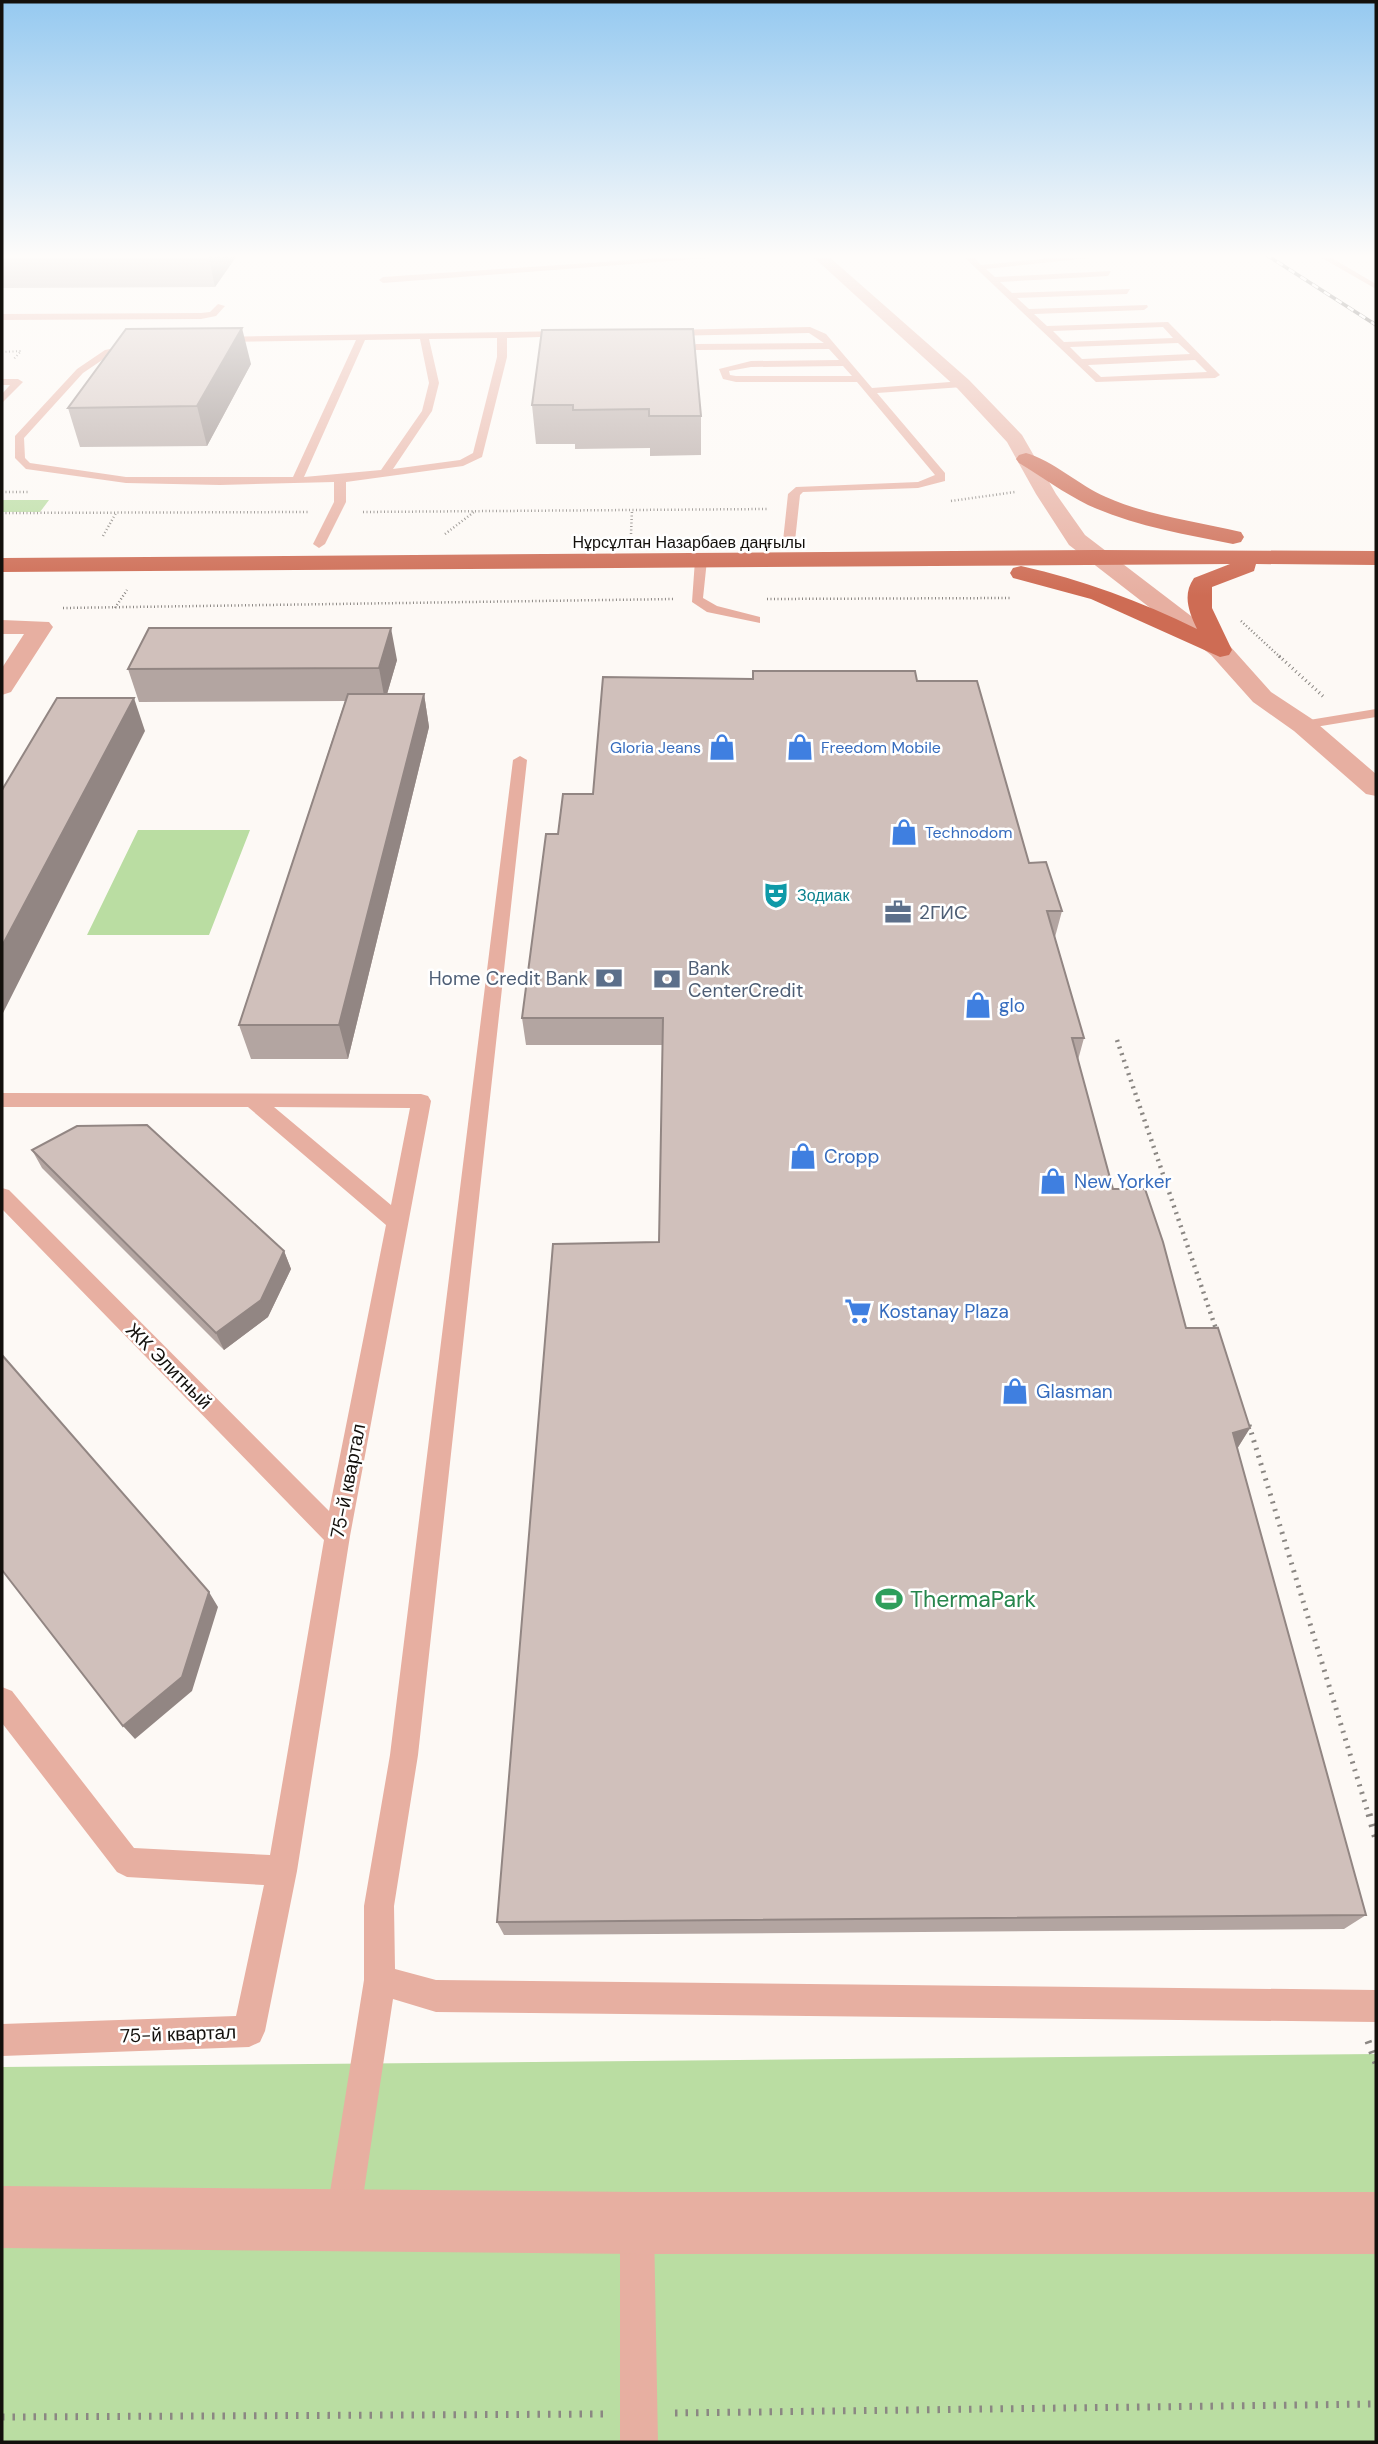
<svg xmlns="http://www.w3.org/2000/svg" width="1378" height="2444" font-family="'DM Sans',sans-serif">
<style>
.green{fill:#badda2}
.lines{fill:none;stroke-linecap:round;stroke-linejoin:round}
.path-far5{stroke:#8b8783;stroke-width:2;stroke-dasharray:1 2.5;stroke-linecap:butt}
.path-far4{stroke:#8b8783;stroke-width:2.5;stroke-dasharray:1 2.5;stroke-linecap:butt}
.path-far3{stroke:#8b8783;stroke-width:3.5;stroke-dasharray:1 3.5;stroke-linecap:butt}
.path-far2{stroke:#8b8783;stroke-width:4.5;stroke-dasharray:2 5;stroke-linecap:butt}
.path-far1{stroke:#8b8783;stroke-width:5;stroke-dasharray:2 6;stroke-linecap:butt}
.path{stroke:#8b8783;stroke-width:7;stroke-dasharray:2.5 8;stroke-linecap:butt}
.service{fill:#e7afa1;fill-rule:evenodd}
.minor{fill:#e7afa1;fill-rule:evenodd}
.tertiary{fill:#e7afa1;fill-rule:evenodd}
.primary{fill:#ce6c54;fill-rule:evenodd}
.rail-casing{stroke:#3b3834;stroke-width:3.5}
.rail{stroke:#fff;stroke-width:2.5;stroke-dasharray:7;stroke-linecap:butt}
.wall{fill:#b3a5a1}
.shaded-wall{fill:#928683}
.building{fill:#d0c0bb;stroke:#928683;stroke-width:2}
.labels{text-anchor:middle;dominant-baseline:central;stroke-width:5;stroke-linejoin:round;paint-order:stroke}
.far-street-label{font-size:16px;fill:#13100c;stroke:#fff}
.far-shop-label{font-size:16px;fill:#366cbe;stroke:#fff;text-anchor:start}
.far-culture-label{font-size:16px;fill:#0d838f;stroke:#fff;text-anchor:start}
.service-label{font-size:19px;fill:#4e5e75;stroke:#fff;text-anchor:start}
.shop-label{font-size:19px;fill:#366cbe;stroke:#fff;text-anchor:start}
.street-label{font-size:19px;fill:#13100c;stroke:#fff}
.near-leisure-label{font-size:23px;fill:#27864d;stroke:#fff;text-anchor:start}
</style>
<rect width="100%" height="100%" fill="#fdf9f5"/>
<path class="green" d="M2,500H49L40,512H2Z
M138,830H250L209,935H87Z
M1376,2054V2442H2V2067Z"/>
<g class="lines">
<path class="path-far5" d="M2,352L21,351L13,360"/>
<path class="path-far4" d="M2,492H29
M951,501L1015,492
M363,512L767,509
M2,513L309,512
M445,534L474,512
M631,534L632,510
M103,536L116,513
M767,599L1010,598
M63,608L674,599
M115,608L127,590
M1241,621L1281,658"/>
<path class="path-far3" d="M1279,656L1325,698"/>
<path class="path-far2" d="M1117,1040L1216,1329"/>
<path class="path-far1" d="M1216,1327L1217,1331
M1249,1425L1369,1816"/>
<path class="path" d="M1369,1814L1376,1839
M1368,2041L1376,2063
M675,2413L1376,2404
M2,2417L603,2414"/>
<path class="service" d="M719,254H761L383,283L379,280L383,277Z
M961,254H970L981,265L1093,254L1090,258L986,269L995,277L1111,271L1108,276L1000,282L1012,293L1130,289L1127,294L1017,298L1029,309L1147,305L1148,307L1144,310L1034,314L1047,326L1168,322L1220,375L1215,378L1096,382ZM1163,327L1173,338L1064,342L1053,331ZM1178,343L1190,354L1082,359L1070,347ZM1195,360L1207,372L1101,377L1088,365Z
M1315,254H1325L1376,284V289Z
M1365,254H1375L1376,260Z
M218,304L225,306L216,316L201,319L2,320V314L201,313L210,312Z
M810,327L826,334L872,388L963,381L968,384L963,387L877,393L945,473V481L918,488L803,492L800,495L795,541L789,545L783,541L788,494L796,487L918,482L935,475L857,382H736L723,379L719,369L751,361L839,360L829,349L696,350L691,347L696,344L824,343L809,333L665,336L660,333L665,330ZM843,366L852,376H736L730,375L729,371L751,367Z
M569,331L574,334L572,336L507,338V357L482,457L463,466L346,482V502L325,544L319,548L313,544L334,502V482L220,485L126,483L26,469L15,458V436L77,369L105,350L136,344L141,347L111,354L83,373L24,438L25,458L30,463L126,477H293L356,340L214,342V338L217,337ZM497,338V357L473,453L460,460L393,469L432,411L439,383L429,339ZM420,339L429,383L422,411L381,470L304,477L365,340Z
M2,379H18L23,382L2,403V394L10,385H2Z
M701,556L707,560L703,598L717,606L760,617V623L707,612L692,602L695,560Z
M1376,709V717L1303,729L1296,725L1303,721Z
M520,756L527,760L418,1755L394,1906L395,1969L436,1980L1376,1990V2022L436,2012L393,1999L360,2217L355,2229L343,2234L331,2229L326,2217L364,1980V1906L390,1755L513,760Z
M2,1093L421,1094L428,1096L431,1101L350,1536L297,1871L265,2031L260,2042L249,2047L2,2056V2024L236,2016L264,1885L127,1877L117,1872L2,1723V1687L12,1691L134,1848L270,1855L324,1540L2,1209V1188L9,1190L329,1511L386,1225L248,1107H2ZM274,1107L410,1108L391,1205Z
M637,2210L649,2215L654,2227L658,2442H620V2227L625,2215Z"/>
<path class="minor" d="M2,620L49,622L53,627L11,692L2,695V668L24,634H2Z
M2,2186L637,2192H1376V2254H637L2,2248Z"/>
<path class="tertiary" d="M810,254H826L969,380L1022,435L1056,494L1085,535L1229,645L1271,692L1312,719L1376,774V796L1366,794L1294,731L1253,702L1211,655L1069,545L1036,494L1007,442L957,388Z"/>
<path class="primary" d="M1026,453C1052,460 1080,486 1106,497C1149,516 1195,521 1241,532L1244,537L1241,542L1233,544C1184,534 1134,526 1088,505C1064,493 1042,477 1019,463L1016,459L1019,455Z
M1097,550L1376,551V565L1256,564L1254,571L1212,587V608L1232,650L1229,655L1220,657L1091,599L1013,578L1010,573L1013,568L1021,566C1083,580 1140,601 1197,629C1189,612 1182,595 1194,578L1230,564L2,572V558Z"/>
<defs>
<path id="rail" d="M1265,254L1376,325"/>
</defs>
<use href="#rail" class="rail-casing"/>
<use href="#rail" class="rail"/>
</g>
<path class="wall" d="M2,254H238L215,287L2,288Z
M542,330L701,416V455L650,456V448L575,449V444H536L532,405Z
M251,364L207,446L80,447L68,408Z
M397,660L387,694H424L429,727L348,1059H251L239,1025L345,701L139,702L128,669Z
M753,671L917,681L1029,863L1062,911L1055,937L1084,1038L1078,1060L1113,1189L1186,1328L1250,1428L1237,1449L1366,1915L1344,1929L504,1935L497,1922L659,1242L663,1045H526L522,1018L558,834L753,679Z
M32,1150L284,1251L291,1269L268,1317L224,1350L42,1168Z"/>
<path class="shaded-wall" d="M208,254H238L215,287Z
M242,328L251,364L207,446L197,406Z
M391,628L397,660L385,701L379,668Z
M424,694L429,727L348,1059L339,1025Z
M134,698L145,731L2,1015V946Z
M284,1251L291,1269L268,1317L224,1350L216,1333Z
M1250,1428L1235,1452L1233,1433Z
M209,1592L218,1607L192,1691L135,1739L123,1726Z"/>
<path class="building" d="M242,328L197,406L68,408L126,329Z
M693,329L701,416H649V409L573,410V405H532L542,330Z
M149,628H391L379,668L128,669Z
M753,671H915L917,681H977L1029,863L1046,862L1062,911H1047L1084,1038H1072L1113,1189H1145L1163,1242L1186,1328H1218L1250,1428L1233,1433L1366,1915L497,1922L553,1244L659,1242L663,1018H522L546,834H558L563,794H593L603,677L753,679Z
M348,694H424L339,1025H239Z
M57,698H134L2,946V790Z
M147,1125L284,1251L261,1300L216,1333L32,1150L77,1126Z
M2,1355L209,1592L182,1677L123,1726L2,1570Z"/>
<linearGradient id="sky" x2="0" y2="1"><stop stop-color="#95c9f0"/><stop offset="0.43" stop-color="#fefcfa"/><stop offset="1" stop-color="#fefcfa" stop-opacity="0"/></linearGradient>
<rect width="1378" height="596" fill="url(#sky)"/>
<defs>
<symbol id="shop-bare" viewBox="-9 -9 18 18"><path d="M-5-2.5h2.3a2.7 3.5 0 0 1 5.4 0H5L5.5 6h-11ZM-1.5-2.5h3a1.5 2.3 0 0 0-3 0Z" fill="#3f7fe0" stroke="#fff" stroke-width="2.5" paint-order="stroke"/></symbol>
<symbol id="theatre-bare" viewBox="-9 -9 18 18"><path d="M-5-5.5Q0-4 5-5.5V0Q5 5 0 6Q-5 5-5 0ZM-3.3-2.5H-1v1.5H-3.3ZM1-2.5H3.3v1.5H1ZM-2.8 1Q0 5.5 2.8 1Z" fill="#0f9aa8" stroke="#fff" stroke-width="2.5" paint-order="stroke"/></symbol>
<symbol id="office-bare" viewBox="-9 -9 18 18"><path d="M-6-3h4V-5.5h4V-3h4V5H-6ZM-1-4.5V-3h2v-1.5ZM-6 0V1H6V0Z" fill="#5c6f8a" stroke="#fff" stroke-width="2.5" paint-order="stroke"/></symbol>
<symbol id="bank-bare" viewBox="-9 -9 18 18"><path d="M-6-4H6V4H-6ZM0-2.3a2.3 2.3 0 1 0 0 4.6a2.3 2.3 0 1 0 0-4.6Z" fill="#5c6f8a" stroke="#fff" stroke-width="2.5" paint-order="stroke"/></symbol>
<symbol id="supermarket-bare" viewBox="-9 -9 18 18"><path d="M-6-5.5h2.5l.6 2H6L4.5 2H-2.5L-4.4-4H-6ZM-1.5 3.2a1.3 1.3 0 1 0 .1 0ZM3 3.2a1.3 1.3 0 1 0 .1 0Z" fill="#3f7fe0" stroke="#fff" stroke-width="2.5" paint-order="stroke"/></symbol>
<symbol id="stadium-bare" viewBox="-9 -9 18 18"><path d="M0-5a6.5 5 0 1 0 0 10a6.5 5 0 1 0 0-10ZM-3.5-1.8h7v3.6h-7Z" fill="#2e9e5b" stroke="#fff" stroke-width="2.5" paint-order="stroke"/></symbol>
</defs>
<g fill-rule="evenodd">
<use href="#shop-bare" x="703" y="728" width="38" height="38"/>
<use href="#shop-bare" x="781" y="728" width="38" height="38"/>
<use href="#shop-bare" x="885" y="813" width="38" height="38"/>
<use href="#theatre-bare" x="757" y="876" width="38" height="38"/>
<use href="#office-bare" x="879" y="893" width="38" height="38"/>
<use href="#bank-bare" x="590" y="959" width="38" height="38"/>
<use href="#bank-bare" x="648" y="960" width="38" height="38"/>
<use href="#shop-bare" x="959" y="986" width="38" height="38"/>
<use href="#shop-bare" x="784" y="1137" width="38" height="38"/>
<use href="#shop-bare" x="1034" y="1162" width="38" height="38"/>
<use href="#supermarket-bare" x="839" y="1292" width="38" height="38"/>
<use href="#shop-bare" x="996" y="1372" width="38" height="38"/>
<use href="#stadium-bare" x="870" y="1580" width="38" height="38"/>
</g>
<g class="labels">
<g class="far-street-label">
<text x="689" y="542">Нұрсұлтан Назарбаев даңғылы</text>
</g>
<g class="far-shop-label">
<text x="701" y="747" text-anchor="end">Gloria Jeans</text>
<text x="821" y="747">Freedom Mobile</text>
<text x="925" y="832">Technodom</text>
</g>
<g class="far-culture-label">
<text x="797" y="895">Зодиак</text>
</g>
<g class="service-label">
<text x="919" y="912">2ГИС</text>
<text x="688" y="968">Bank<tspan x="688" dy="22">CenterCredit</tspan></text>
<text x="588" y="978" text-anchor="end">Home Credit Bank</text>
</g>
<g class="shop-label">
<text x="999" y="1005">glo</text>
<text x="824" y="1156">Cropp</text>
<text x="1074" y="1181">New Yorker</text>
<text x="879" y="1311">Kostanay Plaza</text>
<text x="1036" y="1391">Glasman</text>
</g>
<g class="street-label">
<text transform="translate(169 1366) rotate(45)">ЖК Элитный</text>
<text transform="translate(348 1481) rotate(-79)">75-й квартал</text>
<text transform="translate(178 2034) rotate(-2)">75-й квартал</text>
</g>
<g class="near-leisure-label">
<text x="910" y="1599">ThermaPark</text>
</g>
</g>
<rect width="1378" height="2444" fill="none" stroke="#13100c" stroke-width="7"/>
</svg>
